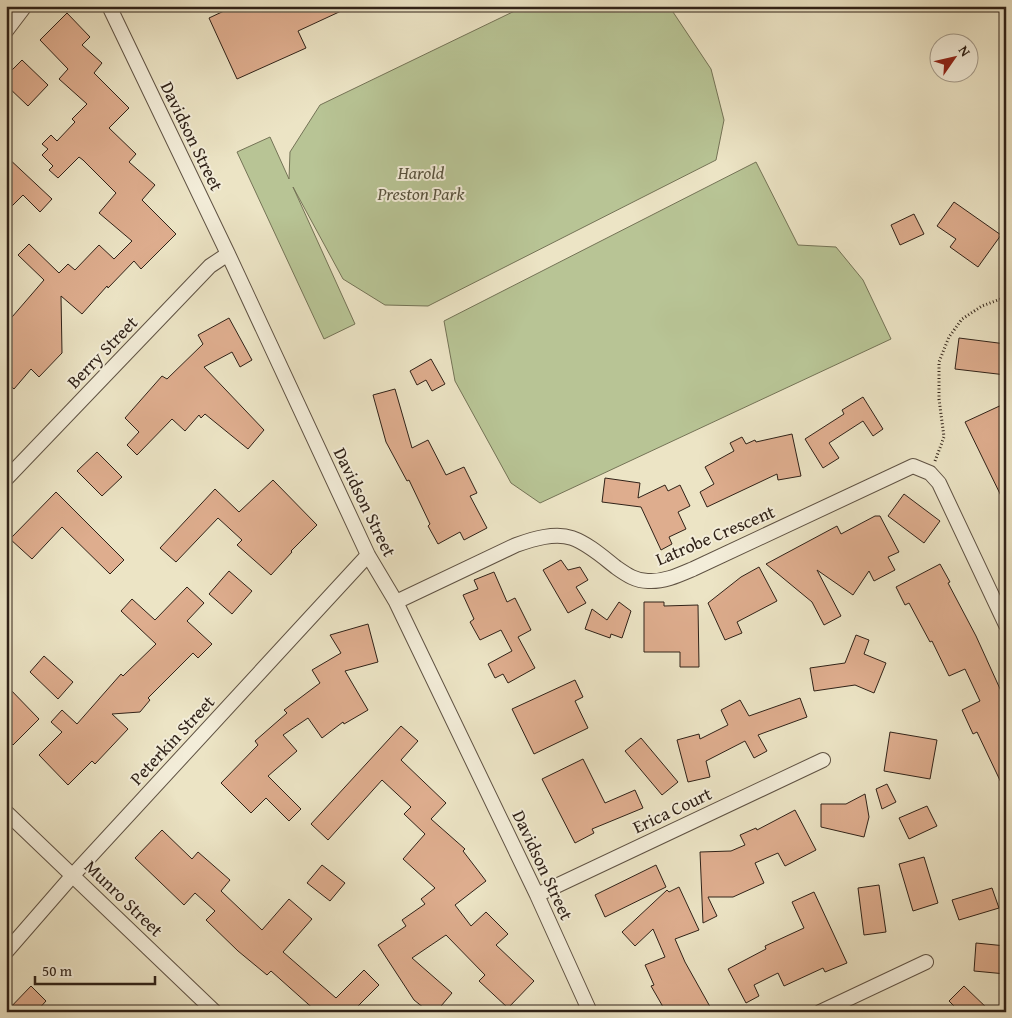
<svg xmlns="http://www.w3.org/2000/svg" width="1012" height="1018" font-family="'Gentium Book Plus',serif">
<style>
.green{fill:#b8c495;stroke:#747356}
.building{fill:#dead8e;stroke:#302218}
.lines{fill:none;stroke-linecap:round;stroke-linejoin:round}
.street-casing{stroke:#5f5243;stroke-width:16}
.path{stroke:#302218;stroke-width:3;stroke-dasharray:1 2.5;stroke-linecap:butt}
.street{stroke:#f3edd9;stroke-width:14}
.labels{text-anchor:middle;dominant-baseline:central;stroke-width:4;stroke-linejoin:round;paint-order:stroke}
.street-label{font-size:18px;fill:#302218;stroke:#f3edd9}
.park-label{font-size:18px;font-style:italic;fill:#59533e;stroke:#f3edd9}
</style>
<rect width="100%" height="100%" fill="#ece4c5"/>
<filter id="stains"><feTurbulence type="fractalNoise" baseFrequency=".004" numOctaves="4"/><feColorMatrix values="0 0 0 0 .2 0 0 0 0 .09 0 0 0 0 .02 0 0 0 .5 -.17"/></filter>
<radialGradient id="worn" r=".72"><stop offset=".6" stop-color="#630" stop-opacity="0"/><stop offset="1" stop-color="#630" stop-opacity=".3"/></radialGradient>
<path class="green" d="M525,6H669L711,69L724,120L716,160L428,306L385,305L343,279L293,187L355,324L324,339L237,152L270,137L289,179L290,152L320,105Z
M756,162L798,245L836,247L863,280L891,339L540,503L511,483L455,381L444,321Z"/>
<path class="building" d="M222,6H352L298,31L306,48L237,79L209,18L224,11Z
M67,13L90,37L82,45L102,63L94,73L129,108L109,128L136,154L129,162L155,185L142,200L176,234L141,269L134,261L108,288L107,286L82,314L61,296L62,353L39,377L31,369L14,389L6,382V324L44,280L18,255L29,244L59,273L68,264L75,270L99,245L114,259L132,241L99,213L116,193L83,160L79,157L58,178L49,170L53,166L42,155L48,149L42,144L51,135L57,141L75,122L72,119L87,104L59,79L68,69L40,40Z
M22,60L48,85L28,106L6,85V76Z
M6,156L52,199L40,212L23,195L6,212V191L12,185L6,180Z
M954,202L1001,235L978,267L950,247L956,239L937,226Z
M914,214L924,234L900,245L891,225Z
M229,318L252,360L240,367L232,352L204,367L264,430L248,449L205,414L201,418L199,415L185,431L172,419L137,455L127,445L139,432L125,418L162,376L167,379L203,344L198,335Z
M959,338L1006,344V375L955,369Z
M431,359L445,384L432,391L426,380L417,385L410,371Z
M395,389L412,448L428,440L446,475L464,467L477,493L470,496L487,528L464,540L460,532L438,544L428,526L430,524L409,480L407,481L386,442L373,395Z
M863,397L883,429L873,436L863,421L829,443L839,458L823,468L805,439L844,414L842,410Z
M1006,403V506L965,422Z
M792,434L801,476L778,480L777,474L707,507L700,492L714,484L705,467L734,451L730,443L742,437L746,444L755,440L756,442Z
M97,452L122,477L102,496L77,471Z
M605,478L640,483L638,498L665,485L668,491L680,485L690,506L678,512L686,529L669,537L672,544L661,550L641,507L602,502Z
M273,480L317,525L291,551L292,552L271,575L237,545L242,540L218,518L176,562L160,548L215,489L239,512Z
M56,492L124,560L110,574L62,527L32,559L10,539Z
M904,494L940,521L924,543L888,516Z
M875,516H880L899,552L888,557L895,570L874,581L869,571L853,595L817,570L841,616L824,625L812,602L766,564L837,526L841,534Z
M561,560L568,570L580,567L588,580L576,587L586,603L568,613L543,570Z
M940,564L950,582L948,583L976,636L1006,702V793L977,732L973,734L962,710L980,701L965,669L949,676L932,641L930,642L909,603L905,605L896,587Z
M759,567L777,601L737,622L742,633L725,640L708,603L741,577Z
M229,571L252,591L232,614L209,594Z
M494,572L507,602L515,598L531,630L518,637L535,668L508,683L503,674L495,678L488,664L512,651L501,630L480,640L470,622L474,619L463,595L478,589L474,580Z
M187,587L204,603L187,621L212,644L198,658L193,653L148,698L150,700L140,712L112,714L128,729L95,764L92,761L68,785L39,755L62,732L51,722L62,710L77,724L121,674L123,676L156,644L121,611L132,599L155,620Z
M619,602L631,611L622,638L611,634L610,638L585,629L592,609L607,620Z
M644,602H664V606L698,605L699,667H680V652H644Z
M368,624L378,662L345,671L368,710L344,724L343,722L322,738L308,718L283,735L297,751L268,776L301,809L289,821L266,798L251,813L221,783L258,745L255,741L287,713L284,710L320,683L312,670L341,653L330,635Z
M856,635L869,640L864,654L886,663L874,693L855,685L814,691L810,668L845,663Z
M44,656L73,682L58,699L30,672Z
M575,680L583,697L575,701L588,728L534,754L512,709Z
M6,685L39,719L13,745L6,738Z
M800,698L807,717L758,735L767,751L754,758L745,741L706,761L710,777L688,782L677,740L699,734L700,739L728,725L721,710L740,700L749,716Z
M401,726L418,741L401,760L446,803L431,819L465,849L463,851L486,881L455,905L471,926L486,912L508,934L496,945L534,981L508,1008L479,981L485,975L446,935L412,958L452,993L436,1012H429L414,1000L378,945L406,926L402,920L425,904L421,899L435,888L403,859L425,834L404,814L411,807L382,780L328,840L311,824Z
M890,732L937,740L930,779L884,771Z
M641,738L678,782L662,795L625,751Z
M583,759L605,803L635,790L643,808L592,829L594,833L575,843L542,779Z
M887,784L896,802L882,809L876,789Z
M865,794L869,817L864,837L821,827V804H846Z
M927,806L937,826L909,839L899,818Z
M795,810L816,850L785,866L778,853L755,863L764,883L733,897H708L717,916L703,923L700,852L731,851L745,845L740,835L756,828L757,830Z
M162,830L192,859L198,852L230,880L221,891L262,930L289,899L312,919L283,952L336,998L364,970L379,985L352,1012H317L271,971L267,975L238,951L206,920L215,911L195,893L184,905L135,858Z
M924,857L938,903L913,911L899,864Z
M322,865L345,883L330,901L307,883Z
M656,865L666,887L605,917L595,895Z
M879,885L886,932L864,935L858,888Z
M679,887L699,930L675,939L685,962L713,1012H666L651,986L654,985L645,965L665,957L653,929L635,946L622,932L667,890L669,892Z
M992,888L999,908L959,920L952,900Z
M814,892L847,963L825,972L823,968L784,986L778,973L754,985L759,996L746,1003L728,969L766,949L765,946L804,928L792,902Z
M976,943L1006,946V974L974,971Z
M31,986L46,1001L36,1012H6Z
M964,986L991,1012H960L949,1001Z"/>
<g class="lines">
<defs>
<path id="street" d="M109,6L228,254L368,555L396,602L537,895L590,1012
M6,31L25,6
M6,479L210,266L228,254
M396,602L516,545C533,539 555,532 572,538C589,544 604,558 617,568C627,575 636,581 648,581C664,582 679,575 693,569L913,466L930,473L939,483L1006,625
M6,812L215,1012
M537,895L823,760
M6,952L73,875L368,555
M820,1012L926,962"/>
</defs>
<use href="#street" class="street-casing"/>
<path class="path" d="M935,461L944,437L939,399V362L949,337L962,319L982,306L1006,297"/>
<use href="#street" class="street"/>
</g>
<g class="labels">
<g class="street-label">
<text transform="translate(192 136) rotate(64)">Davidson Street</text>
<text transform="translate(102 352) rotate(-46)">Berry Street</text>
<text transform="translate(365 502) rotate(64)">Davidson Street</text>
<text transform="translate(715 535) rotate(-23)">Latrobe Crescent</text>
<text transform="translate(172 740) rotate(-47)">Peterkin Street</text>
<text transform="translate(672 810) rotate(-25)">Erica Court</text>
<text transform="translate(543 865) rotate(65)">Davidson Street</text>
<text transform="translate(124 898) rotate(44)">Munro Street</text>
</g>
<g class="park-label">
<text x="421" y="172">Harold<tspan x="421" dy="21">Preston Park</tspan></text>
</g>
</g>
<rect width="1012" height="1018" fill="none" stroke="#ece4c5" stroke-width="25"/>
<rect x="8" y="8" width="997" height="1003" fill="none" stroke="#302218" stroke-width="2.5"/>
<rect x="12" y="12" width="987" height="993" fill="none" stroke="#302218"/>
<g transform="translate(954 58) rotate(56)"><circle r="24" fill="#f3edd9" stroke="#a59c8c"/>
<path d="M0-4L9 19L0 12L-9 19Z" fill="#8f2418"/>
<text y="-8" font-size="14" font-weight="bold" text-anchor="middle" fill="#302218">N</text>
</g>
<path d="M35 976v8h120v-8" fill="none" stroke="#302218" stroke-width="2.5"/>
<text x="42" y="976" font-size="15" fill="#302218" stroke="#f3edd9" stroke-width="4" paint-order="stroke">50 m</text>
<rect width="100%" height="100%" filter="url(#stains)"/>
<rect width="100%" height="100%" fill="url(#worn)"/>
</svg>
